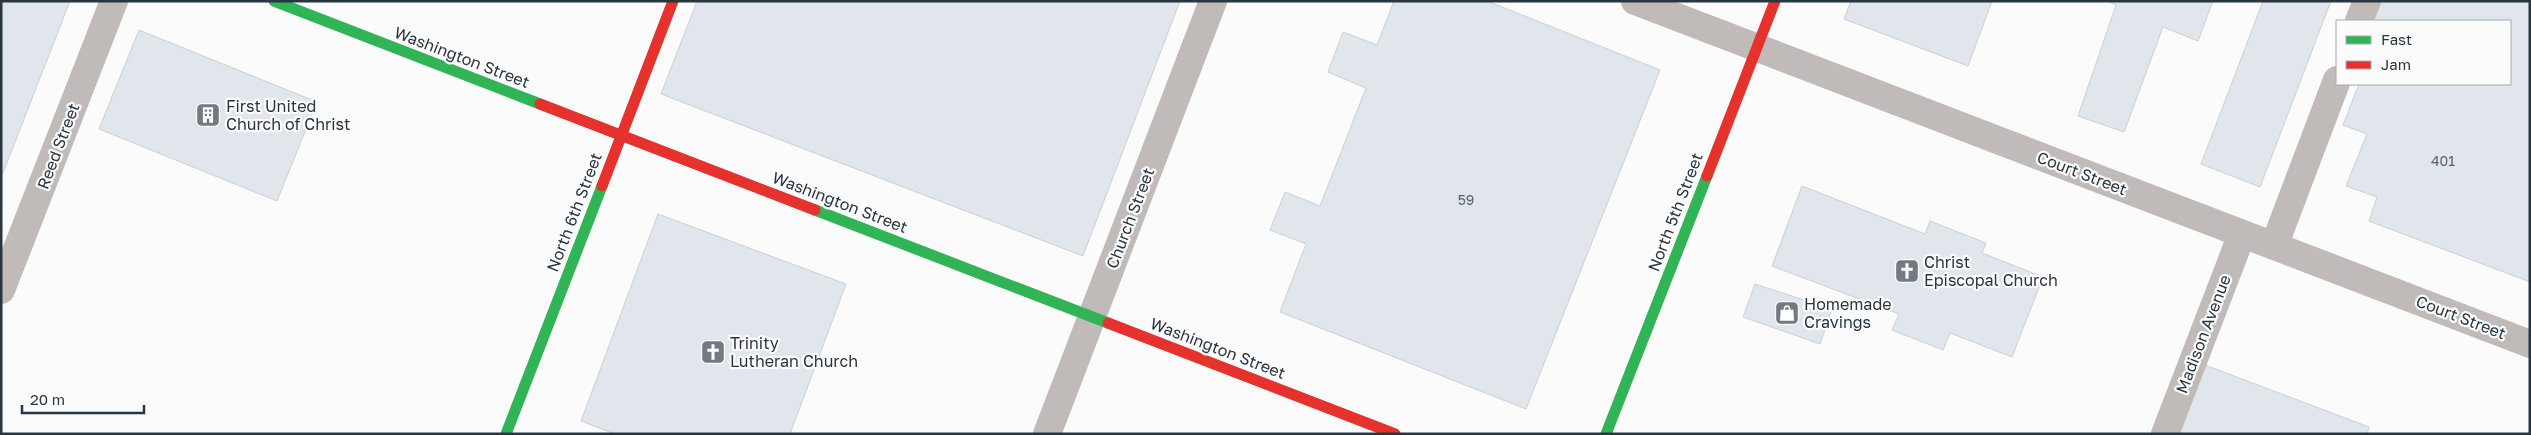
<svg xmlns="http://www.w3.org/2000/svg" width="2531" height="435" font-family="'Golos Text',sans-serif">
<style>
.building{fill:#e0e6eb;stroke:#cad0d4}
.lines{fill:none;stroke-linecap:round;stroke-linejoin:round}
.street{stroke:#c0bab8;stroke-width:28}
.fast{stroke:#30b455;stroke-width:11}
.jam{stroke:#e5322d;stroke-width:11}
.labels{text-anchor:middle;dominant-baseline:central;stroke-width:4.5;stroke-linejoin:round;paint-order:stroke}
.number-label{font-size:14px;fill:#57626b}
.street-label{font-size:16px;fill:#293640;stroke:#fbfbfb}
.poi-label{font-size:16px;fill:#293640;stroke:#fbfbfb;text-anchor:start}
</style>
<rect width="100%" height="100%" fill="#fbfbfb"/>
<path class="building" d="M1,1H70L1,178Z
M697,1H1180L1083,256L661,94Z
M1394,1H1487L1660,70L1526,409L1280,312L1306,244L1270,230L1285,192L1320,206L1366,88L1328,72L1343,32L1377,45Z
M1851,1H1992L1968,66L1844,19Z
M2107,1H2213L2198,41L2163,27L2124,132L2078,116L2116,5Z
M2263,1H2331L2260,187L2201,164Z
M2379,1H2530V282L2369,221L2377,197L2346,186L2367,134L2343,125L2359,84H2510V21H2372Z
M139,30L317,102L277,201L99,129Z
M1802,186L1925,234L1930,221L1986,243L1982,253L2043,277L2012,357L1950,333L1943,350L1892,330L1899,314L1772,266Z
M658,214L846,284L790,434H615L581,421Z
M1755,284L1832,309L1820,344L1743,317Z
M2205,365L2369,427L2367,434H2179Z"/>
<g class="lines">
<path class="street" d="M1635,1L2530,344
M2359,21L2367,1
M2274,246L2337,80
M1,290L114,1
M1047,434L1213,1
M2165,434L2242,234"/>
<path class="fast" d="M274,1L540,104
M815,210L1108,323
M506,434L602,186
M1606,434L1707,176"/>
<path class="jam" d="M540,104L815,210
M1707,176L1775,1
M602,186L673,1
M1108,323L1395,434"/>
</g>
<defs>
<symbol id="building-square" viewBox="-11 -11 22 22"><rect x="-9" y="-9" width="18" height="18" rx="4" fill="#727b81" stroke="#fbfbfb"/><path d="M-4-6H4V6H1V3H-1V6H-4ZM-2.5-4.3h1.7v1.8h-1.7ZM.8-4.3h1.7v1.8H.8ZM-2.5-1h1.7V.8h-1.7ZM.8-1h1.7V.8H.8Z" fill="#fff"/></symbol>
<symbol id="church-square" viewBox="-11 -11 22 22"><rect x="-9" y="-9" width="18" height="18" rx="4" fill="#727b81" stroke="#fbfbfb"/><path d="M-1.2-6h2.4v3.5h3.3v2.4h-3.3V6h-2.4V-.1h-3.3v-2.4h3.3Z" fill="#fff"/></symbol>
<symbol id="shop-square" viewBox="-11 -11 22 22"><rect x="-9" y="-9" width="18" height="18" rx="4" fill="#727b81" stroke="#fbfbfb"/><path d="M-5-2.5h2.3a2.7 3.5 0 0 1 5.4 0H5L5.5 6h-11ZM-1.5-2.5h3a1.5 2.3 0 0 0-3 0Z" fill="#fff"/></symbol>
</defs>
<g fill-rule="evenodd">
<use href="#building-square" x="194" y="101" width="28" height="28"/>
<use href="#church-square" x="1893" y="257" width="28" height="28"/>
<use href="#shop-square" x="1773" y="299" width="28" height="28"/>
<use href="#church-square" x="699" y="338" width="28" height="28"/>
</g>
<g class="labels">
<g class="number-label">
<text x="2443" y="160">401</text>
<text x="1466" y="199">59</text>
</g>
<g class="street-label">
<text transform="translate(462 57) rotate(21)">Washington Street</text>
<text transform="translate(58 146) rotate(-69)">Reed Street</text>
<text transform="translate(2082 173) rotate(21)">Court Street</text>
<text transform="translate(840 202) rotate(21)">Washington Street</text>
<text transform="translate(574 212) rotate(-69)">North 6th Street</text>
<text transform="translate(1675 212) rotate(-69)">North 5th Street</text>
<text transform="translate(1130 218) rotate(-69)">Church Street</text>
<text transform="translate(2461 317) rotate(21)">Court Street</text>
<text transform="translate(2203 334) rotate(-69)">Madison Avenue</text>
<text transform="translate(1218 348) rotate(21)">Washington Street</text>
</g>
<g class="poi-label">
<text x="226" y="106">First United<tspan x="226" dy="18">Church of Christ</tspan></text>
<text x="1924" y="262">Christ<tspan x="1924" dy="18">Episcopal Church</tspan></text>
<text x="1804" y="304">Homemade<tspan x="1804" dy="18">Cravings</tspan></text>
<text x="730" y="343">Trinity<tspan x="730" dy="18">Lutheran Church</tspan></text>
</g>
</g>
<rect width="2531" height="435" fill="none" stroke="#293640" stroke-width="5"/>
<rect x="2336" y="20" width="175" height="65" fill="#fbfbfb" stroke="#a7acb0"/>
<rect x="2346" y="36" width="25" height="8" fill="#30b455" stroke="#a7acb0"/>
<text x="2381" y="45" font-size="15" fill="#293640">Fast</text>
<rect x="2346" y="61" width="25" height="8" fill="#e5322d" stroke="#a7acb0"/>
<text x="2381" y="70" font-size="15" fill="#293640">Jam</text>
<path d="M22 405v8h122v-8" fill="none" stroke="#293640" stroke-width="2.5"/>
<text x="30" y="405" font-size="15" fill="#293640" stroke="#fbfbfb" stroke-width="4" paint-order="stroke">20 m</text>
</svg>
